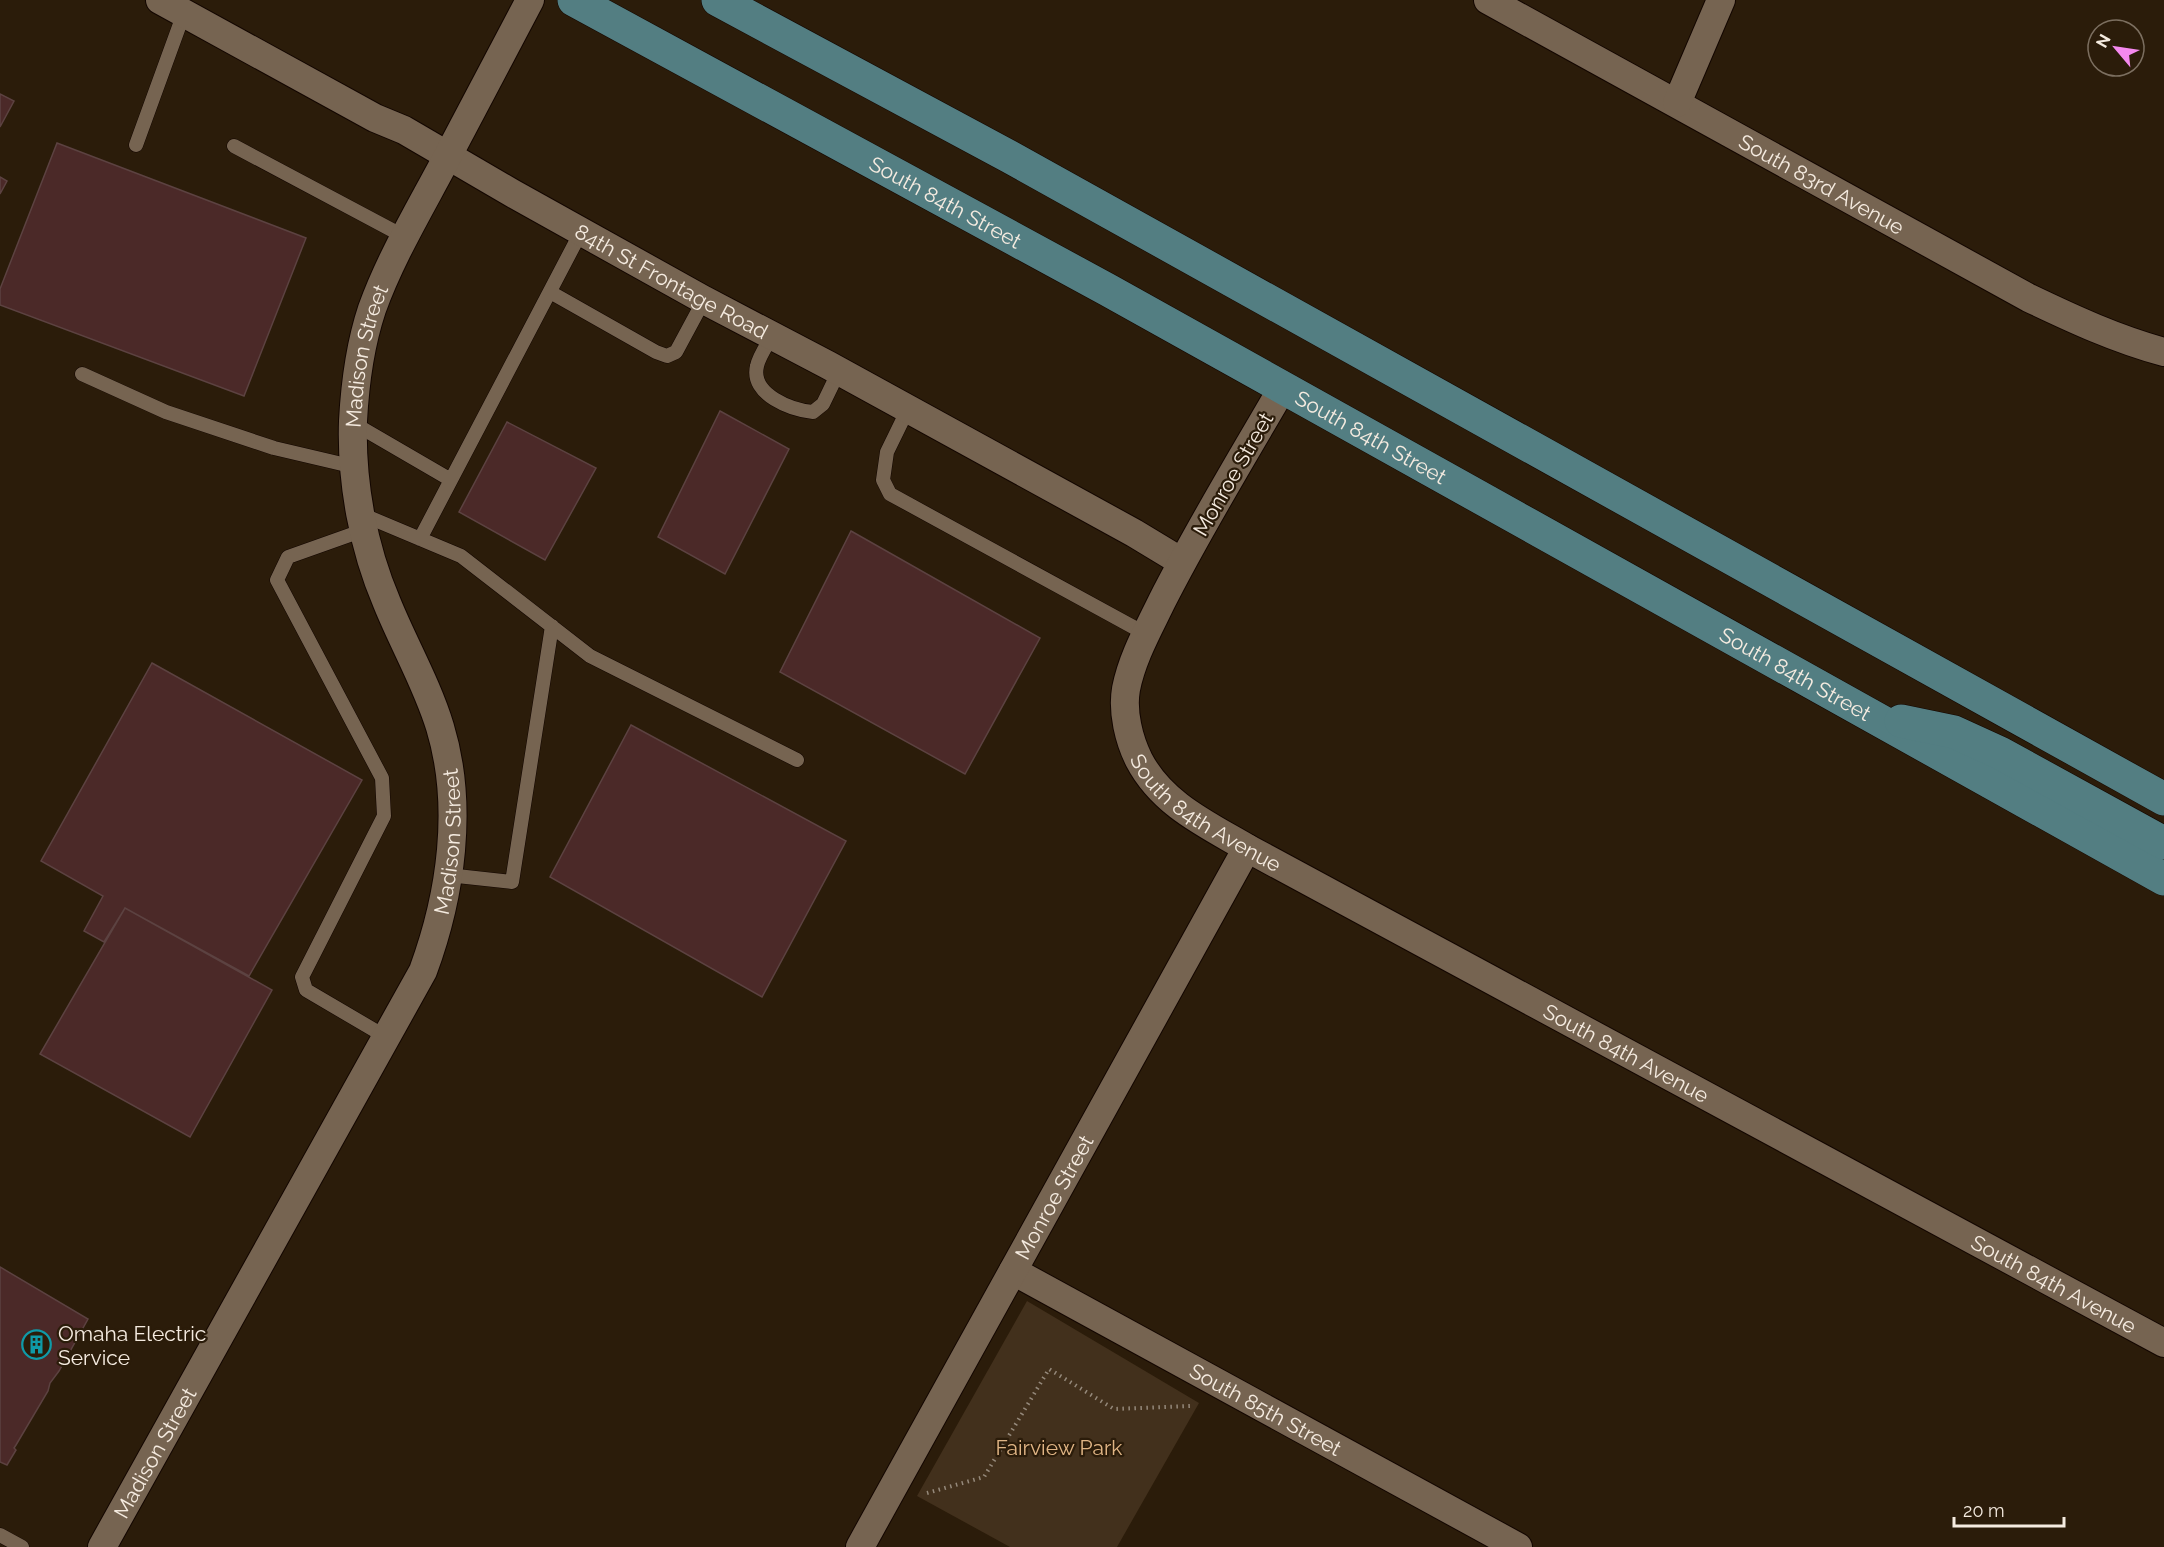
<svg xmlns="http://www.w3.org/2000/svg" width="2164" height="1547" font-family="Raleway,sans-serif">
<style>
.green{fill:#42301c}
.building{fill:#4b2928;stroke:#5c4241;stroke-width:1.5}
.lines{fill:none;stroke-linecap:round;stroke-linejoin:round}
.service-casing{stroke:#130600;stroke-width:15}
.minor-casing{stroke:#130600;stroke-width:30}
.primary-casing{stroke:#130600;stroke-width:34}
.path{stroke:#95897b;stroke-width:4;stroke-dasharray:1.5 4.5;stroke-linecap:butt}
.service{stroke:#766451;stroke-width:14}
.minor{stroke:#766451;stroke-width:28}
.primary{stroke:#537e82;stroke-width:33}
.labels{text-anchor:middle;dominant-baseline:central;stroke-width:4.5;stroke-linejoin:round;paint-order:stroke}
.street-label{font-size:21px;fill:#f5ebe0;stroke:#2b1c0a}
.poi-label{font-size:21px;fill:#f5ebe0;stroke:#2b1c0a;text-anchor:start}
.park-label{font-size:21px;fill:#e0b585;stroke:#2b1c0a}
</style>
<rect width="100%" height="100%" fill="#2b1c0a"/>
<path class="green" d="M1027,1301L1199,1403L1117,1547H1010L917,1496Z"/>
<path class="building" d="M0,94L14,101L0,127Z
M57,143L306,238L244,396L0,305V289Z
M0,177L7,181L0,194Z
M720,411L789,449L725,574L658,537Z
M507,422L596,468L545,560L459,512Z
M851,531L1040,638L965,774L780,672Z
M152,663L362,780L249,976L125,908L104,942L84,931L103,896L41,861Z
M631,725L846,841L762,997L550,877Z
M125,908L272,990L190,1137L40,1054Z
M0,1267L88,1319L59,1371L50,1383L48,1391L16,1445L14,1448L16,1450L7,1465L0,1462Z"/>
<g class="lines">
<defs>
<path id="service" d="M136,145L184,13
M234,146L405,237
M550,292L656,352L667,356L676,352L704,300
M772,336C767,345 759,356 757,366C750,395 792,410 813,412L823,404L839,371
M82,374L166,412L274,448L355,467
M908,409L887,452L883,480L890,494L1146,634
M353,423L451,480
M361,514L461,556L590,656L797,760
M364,530L288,557L277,580L382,778L384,816L302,977L306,990L386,1037
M420,539L581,232
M448,875L512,882L552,626
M0,1535L22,1547"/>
<g id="minor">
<path id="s1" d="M160,0L375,118L404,130L512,193L704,300L828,365L1134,533L1182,562"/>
<path id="s2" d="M1488,0L2029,298C2073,319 2116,339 2164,352"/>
<path d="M1677,103L1721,0"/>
<path id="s3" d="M1283,387C1242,458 1199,528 1162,601C1148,630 1132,658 1126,689C1122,712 1129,740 1139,760C1162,804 1206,824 1247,848L2164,1343"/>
<path id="s4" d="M1013,1271L1518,1547"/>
<path id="s5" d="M102,1547L423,971C451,895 464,806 440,727C427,684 404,645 387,603C363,547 351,482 353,421C355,383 360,345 372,309C390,259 418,212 443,165C472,110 501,55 530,0"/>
<path id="s6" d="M860,1547L1247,848"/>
</g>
<g id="primary">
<path id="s7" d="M574,0L1108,290L2164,879"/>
<path d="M718,0L1010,157L2164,799"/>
<path d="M1901,721L1954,732L2000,753L2164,843"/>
</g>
</defs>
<use href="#service" class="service-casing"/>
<use href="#minor" class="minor-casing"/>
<use href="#primary" class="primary-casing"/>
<path class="path" d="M927,1493L984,1477L1049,1369L1114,1409L1190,1406"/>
<use href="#service" class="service"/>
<use href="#minor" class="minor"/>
<use href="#primary" class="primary"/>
</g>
<defs>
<symbol id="building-ring" viewBox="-11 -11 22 22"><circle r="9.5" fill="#2b1c0a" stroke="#0f9aa8" stroke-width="1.5"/><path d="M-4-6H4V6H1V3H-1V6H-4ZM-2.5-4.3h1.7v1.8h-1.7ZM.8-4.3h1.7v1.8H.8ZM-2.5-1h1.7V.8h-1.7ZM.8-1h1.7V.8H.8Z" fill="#0f9aa8"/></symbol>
</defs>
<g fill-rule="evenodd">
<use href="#building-ring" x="20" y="1328" width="33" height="33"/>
</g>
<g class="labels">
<g class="street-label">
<text stroke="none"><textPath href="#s2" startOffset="381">South 83rd Avenue</textPath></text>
<text stroke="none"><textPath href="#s7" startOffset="423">South 84th Street</textPath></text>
<text stroke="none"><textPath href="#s1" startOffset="584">84th St Frontage Road</textPath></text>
<text stroke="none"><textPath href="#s5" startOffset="1296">Madison Street</textPath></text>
<text stroke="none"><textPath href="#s7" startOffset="909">South 84th Street</textPath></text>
<text transform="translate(1233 474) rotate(-60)">Monroe Street</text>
<text stroke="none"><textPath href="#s7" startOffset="1395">South 84th Street</textPath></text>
<text stroke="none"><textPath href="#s3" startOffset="501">South 84th Avenue</textPath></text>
<text stroke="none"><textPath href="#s5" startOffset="792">Madison Street</textPath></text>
<text stroke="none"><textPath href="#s3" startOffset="987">South 84th Avenue</textPath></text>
<text stroke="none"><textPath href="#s6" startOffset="400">Monroe Street</textPath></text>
<text stroke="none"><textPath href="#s3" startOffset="1473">South 84th Avenue</textPath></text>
<text stroke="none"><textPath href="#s4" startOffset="288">South 85th Street</textPath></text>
<text stroke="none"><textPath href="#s5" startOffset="108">Madison Street</textPath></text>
</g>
<g class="poi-label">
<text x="58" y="1333">Omaha Electric<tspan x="58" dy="24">Service</tspan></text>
</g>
<g class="park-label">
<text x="1059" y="1447">Fairview Park</text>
</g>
</g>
<g transform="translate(2116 48) rotate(299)"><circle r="28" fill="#2b1c0a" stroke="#7c6f60" stroke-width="1.5"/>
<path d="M0-4.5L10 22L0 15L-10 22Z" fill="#f589ef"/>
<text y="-9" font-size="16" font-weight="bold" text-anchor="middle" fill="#f5ebe0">N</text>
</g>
<path d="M1954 1517v9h110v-9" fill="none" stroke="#f5ebe0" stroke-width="3"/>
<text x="1963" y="1517" font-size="18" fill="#f5ebe0" stroke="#2b1c0a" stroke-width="4.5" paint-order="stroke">20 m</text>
</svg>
